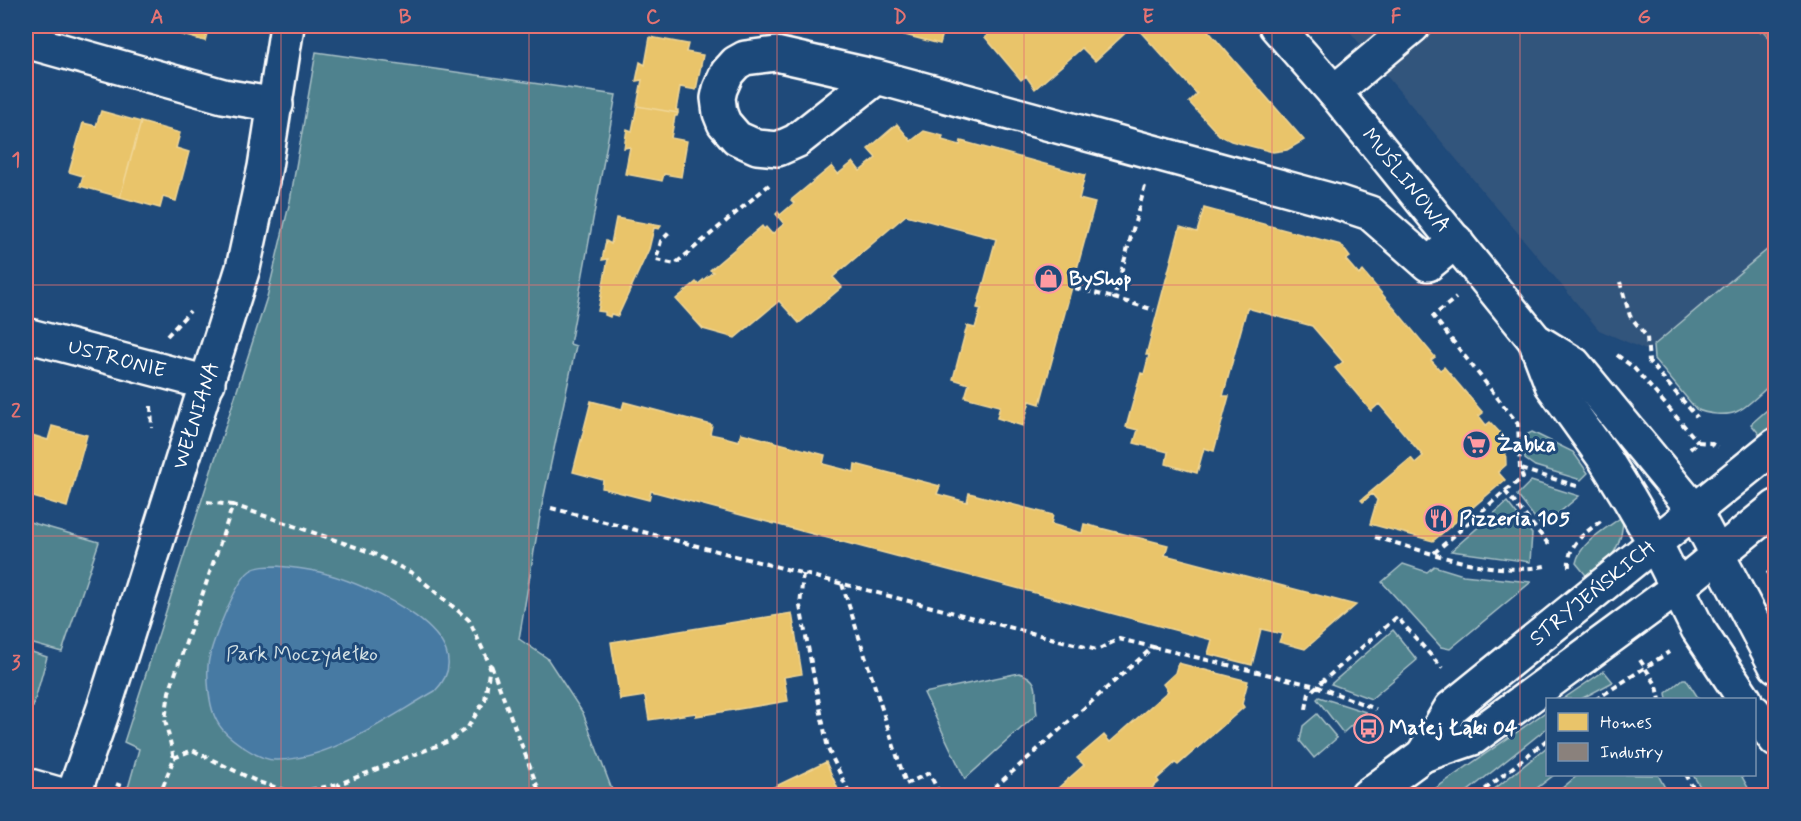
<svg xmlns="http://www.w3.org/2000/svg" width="1801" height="821" font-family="Mynerve,sans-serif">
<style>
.built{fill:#33547c}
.green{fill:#50828e;stroke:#a8c0c6;stroke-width:1.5}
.water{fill:#467aa3;stroke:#90afc8;stroke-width:1.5}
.homes{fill:#e9c46a;stroke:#f0d697;stroke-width:1.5}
.industry{fill:#8a817c;stroke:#ada7a3;stroke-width:1.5}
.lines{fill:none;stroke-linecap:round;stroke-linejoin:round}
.minor-casing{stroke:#fff;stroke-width:38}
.path{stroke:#fff;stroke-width:4;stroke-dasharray:6 4.5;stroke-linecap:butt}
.minor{stroke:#1f4a7a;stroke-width:33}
.grid{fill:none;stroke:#e47373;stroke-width:1.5;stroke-opacity:0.55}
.labels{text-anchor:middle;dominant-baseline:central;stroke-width:6;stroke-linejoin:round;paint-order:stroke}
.street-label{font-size:21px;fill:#fff;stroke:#1f4a7a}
.poi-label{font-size:21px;font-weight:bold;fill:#fff;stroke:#1f4a7a;text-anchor:start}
.park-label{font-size:21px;fill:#d3e0e3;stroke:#1f4a7a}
.neatline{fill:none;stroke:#e47373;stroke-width:2}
.grid-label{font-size:20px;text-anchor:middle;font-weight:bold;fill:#e47373}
</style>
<rect width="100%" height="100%" fill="#1f4a7a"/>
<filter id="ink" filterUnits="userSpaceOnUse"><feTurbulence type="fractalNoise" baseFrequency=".0167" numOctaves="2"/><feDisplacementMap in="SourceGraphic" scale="12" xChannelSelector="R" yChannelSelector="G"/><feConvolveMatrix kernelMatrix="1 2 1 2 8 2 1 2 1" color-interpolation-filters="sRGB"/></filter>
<g filter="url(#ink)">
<path class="built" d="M1345,26H1775V243L1648,351L1599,330Z"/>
<path class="green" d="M316,52L616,95L570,344L576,346L541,510L519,639L547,658L583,713L614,795H126L139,749L124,742L267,297L290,201Z
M1775,243V380C1766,388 1748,407 1738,411C1727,417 1706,414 1696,409L1654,359L1653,346Z
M1775,403V423L1760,435L1751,424Z
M1532,432L1573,452L1588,473L1581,480L1535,466L1525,459L1524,436Z
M1531,481L1579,496L1542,527L1517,495Z
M1507,502L1532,534L1530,562L1451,551Z
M1623,516C1623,548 1611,558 1589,579L1576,563C1580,542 1607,528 1623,516Z
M26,521L99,542L62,652L26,642Z
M1403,564L1427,572L1434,566L1463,575L1531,582L1450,649L1441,647L1382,582Z
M1393,630L1417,660L1371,699L1331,684Z
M26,650L47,657L33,707L26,705Z
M1604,671L1613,682L1581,699H1563Z
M1019,673C1044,680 1033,697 1037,714L965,779L924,693Z
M1683,679H1686L1699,699H1667L1666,693Z
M1319,697L1366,712L1343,733L1317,699Z
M1547,711V728L1463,795H1426Z
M1317,714L1337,738L1314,758L1300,741L1303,726Z
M1547,747L1548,774L1554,775L1528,795H1487Z
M1579,774L1658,775L1669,795H1554Z
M1693,775H1741L1752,795H1705Z"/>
<path class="water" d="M277,566C294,568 311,569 327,574C367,585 488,637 435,691C389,717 333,759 278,760C267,761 254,754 245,748C232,739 220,731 214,715C209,702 207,680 208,666C209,648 236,581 250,571C257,566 268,566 277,566Z"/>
<path class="homes" d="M148,26H209L205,41Z
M870,26H945L940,44Z
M999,26H1133L1095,61L1082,48L1035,89L1026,76L1021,80L985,37Z
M1135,26H1204L1304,140L1287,150L1273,152L1231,141L1219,135L1189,102L1197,94Z
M650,37L688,44L686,52L703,55L696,90L680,87L676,110H678V113L637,106L642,80L636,81L640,62L645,65Z
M26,106L33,109L26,136Z
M637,106L678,113L677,116H675L671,138L687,141L681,177L664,174L662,181L625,174L630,147L624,148L627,129L632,131Z
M101,111L141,122L120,197L80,186L83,176L69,172L83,123L96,126Z
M141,122L180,133L176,148L189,152L176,201L163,197L160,208L120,197Z
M897,124L911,141L924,131L943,136L942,140L960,145L961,141L1085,175L1079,199L1095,203L1040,404L1030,401L1023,426L997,418L1000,406L965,397L969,384L953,379L967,326L975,328L981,309L977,308L996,239L906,215L833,277L842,287L803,320L799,323L779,301L735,338L703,329L676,299L696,282L698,284L713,272L710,270L762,226L764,229L766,227L772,234L784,224L776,214L778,212L780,215L794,203L791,200L832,166L838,174L853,162L860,171L876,158L868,149Z
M1204,208L1341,245L1350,257L1346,260L1359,275L1363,271L1435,357L1431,360L1440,370L1444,367L1483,413L1479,416L1486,425L1490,422L1505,438L1506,465L1498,472L1505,480L1433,541L1370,524L1377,500L1372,494L1363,502L1361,500L1411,458L1415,463L1423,456L1379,404L1371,411L1335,368L1343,362L1312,326L1247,308L1223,396H1229L1214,451L1204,448L1197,473L1166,464L1168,452L1134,443L1138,430L1126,427L1141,373L1144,374L1149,355H1146L1180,227L1197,232Z
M616,218L661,226L659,229L654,228L649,249L618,316L611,314L610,317L605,315V312L598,311L608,259L602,260L606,241L611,244Z
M591,401L622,409L624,402L712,425L710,434L724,437L739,441L741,433L825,455L823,464L854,472L855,464L940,486L937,494L967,502L969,493L1053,515L1051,524L1082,533L1084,524L1168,545L1165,555L1356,605L1305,649L1279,642L1282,634L1261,629L1252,665L1208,654L1212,640L651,491L649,500L602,488L603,480L573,472Z
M52,426L87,435L67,507L26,495V433L48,440Z
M792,613L802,674L784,677L788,701L696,716V713L649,720L645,696L620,700L611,642Z
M1178,663L1248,681L1242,704L1244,707L1178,765L1175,763L1157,779L1159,782L1143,796H1049L1084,765L1077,758L1104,735L1110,742L1168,691L1163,684L1175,673Z
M826,762L841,796H755Z"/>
<path class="industry" d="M1755,26H1776V45L1762,30L1760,32Z"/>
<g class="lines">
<defs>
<g id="minor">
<path id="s1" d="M1276,26L1334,92L1535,340L1574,364L1694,510L1776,666"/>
<path d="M26,41L223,96L276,105"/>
<path d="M877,77L796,141L778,149L757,147L737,138L724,123L720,113L718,98L720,89L727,73L736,63L745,58L776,54L877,77L1337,202L1370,213L1428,264L1456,241"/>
<path d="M1334,92L1413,26"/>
<path id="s2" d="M26,335L208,383"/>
<path d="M1535,340L1552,385L1605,459L1629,498L1655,543L1698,629L1745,700"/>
<path d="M1754,712L1776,740"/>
<path id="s3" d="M1423,755L1451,708L1776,445"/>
<path d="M26,785L65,796"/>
<path id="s4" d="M73,796L104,708L243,268L265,167L287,26"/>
<path d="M1367,796L1423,755L1473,738L1677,588L1776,507"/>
</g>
</defs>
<use href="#minor" class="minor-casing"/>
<path class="path" d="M1145,186L1114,298L1154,310
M669,233L661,241L656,260L675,264L769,185
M1620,282L1630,316L1647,337L1649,362L1697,417
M1075,288L1114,298
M167,336L190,311
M1617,355L1633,367L1698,442
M151,406L152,428
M1690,449L1698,442L1710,443L1718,447
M1521,469L1580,487
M1505,491L1550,546
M207,502L233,505
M551,508L1097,650L1119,639L1153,647L985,796
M1375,537C1427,551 1495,579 1549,565
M1434,553L1505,491L1523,478L1520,469L1518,424L1433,316L1456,298
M1569,567C1567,543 1586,533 1602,520
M803,574L800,606L828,749L851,796
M1767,574L1776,567
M842,584L906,784L929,773L941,796
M1153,647L1316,686L1376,709
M1640,660L1657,686L1660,700
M491,665L541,796
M1595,700L1669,652
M1306,709L1309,693L1397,617L1442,668
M174,758L192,750L258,782L295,793L339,784
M1686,774L1697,796
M116,784L129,789L139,796
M159,796L174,758L165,720L169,692L233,505L370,552L414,574L469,620L490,665L485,700L468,727L449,741L339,784L340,796
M1477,796L1548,739"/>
<use href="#minor" class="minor"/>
</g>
</g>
<path class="grid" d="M281,26V796M529,26V796M777,26V796M1024,26V796M1272,26V796M1520,26V796M26,285H1776M26,536H1776"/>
<defs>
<symbol id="shop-ring" viewBox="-11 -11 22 22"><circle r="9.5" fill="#1f4a7a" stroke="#ff9aa2" stroke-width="1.5"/><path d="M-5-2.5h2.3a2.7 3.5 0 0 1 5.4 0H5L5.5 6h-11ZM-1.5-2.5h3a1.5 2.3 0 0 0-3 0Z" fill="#ff9aa2"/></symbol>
<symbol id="supermarket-ring" viewBox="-11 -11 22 22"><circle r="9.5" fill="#1f4a7a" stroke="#ff9aa2" stroke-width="1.5"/><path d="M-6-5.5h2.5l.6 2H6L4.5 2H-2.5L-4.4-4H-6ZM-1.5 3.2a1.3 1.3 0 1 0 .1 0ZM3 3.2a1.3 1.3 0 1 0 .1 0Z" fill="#ff9aa2"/></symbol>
<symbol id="restaurant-ring" viewBox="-11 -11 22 22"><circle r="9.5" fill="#1f4a7a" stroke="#ff9aa2" stroke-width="1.5"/><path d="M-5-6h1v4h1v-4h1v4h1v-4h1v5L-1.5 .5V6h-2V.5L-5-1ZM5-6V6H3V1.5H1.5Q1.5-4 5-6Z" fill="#ff9aa2"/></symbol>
<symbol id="bus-ring" viewBox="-11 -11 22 22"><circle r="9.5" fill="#1f4a7a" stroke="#ff9aa2" stroke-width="1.5"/><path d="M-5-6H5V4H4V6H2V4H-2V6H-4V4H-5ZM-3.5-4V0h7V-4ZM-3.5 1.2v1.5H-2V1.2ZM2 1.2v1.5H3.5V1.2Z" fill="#ff9aa2"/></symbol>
</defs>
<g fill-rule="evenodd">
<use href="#shop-ring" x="1032" y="262" width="33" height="33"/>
<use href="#supermarket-ring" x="1460" y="428" width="33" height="33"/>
<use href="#restaurant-ring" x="1422" y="502" width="33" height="33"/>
<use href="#bus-ring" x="1352" y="712" width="33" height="33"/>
</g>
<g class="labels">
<g class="street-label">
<text stroke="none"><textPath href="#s1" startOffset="202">MUŚLINOWA</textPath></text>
<text stroke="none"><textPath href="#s2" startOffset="94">USTRONIE</textPath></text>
<text stroke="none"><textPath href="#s4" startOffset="400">WEŁNIANA</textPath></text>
<text stroke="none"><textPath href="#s3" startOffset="237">STRYJEŃSKICH</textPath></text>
</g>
<g class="poi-label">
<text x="1069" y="279">ByShop</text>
<text x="1497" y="445">Żabka</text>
<text x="1459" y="519">Pizzeria 105</text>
<text x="1389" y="728">Małej Łąki 04</text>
</g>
<g class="park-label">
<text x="302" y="654">Park Moczydełko</text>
</g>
</g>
<rect width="1801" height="821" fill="none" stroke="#1f4a7a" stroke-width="66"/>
<rect x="1546" y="698" width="210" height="78" fill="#1f4a7a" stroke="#7992af" stroke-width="1.5"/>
<rect x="1558" y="713" width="30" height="18" fill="#e9c46a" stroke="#7992af" stroke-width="1.5"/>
<text x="1600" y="728" font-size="18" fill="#ffffff">Homes</text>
<rect x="1558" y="743" width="30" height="18" fill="#8a817c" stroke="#7992af" stroke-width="1.5"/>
<text x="1600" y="758" font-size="18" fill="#ffffff">Industry</text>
<rect x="33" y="33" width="1735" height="755" class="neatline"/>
<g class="grid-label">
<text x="157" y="23">A</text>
<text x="405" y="23">B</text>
<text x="653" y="23">C</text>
<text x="900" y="23">D</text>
<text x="1148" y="23">E</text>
<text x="1396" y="23">F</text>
<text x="1644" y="23">G</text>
<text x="16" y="166">1</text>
<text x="16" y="417">2</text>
<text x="16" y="669">3</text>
</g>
</svg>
